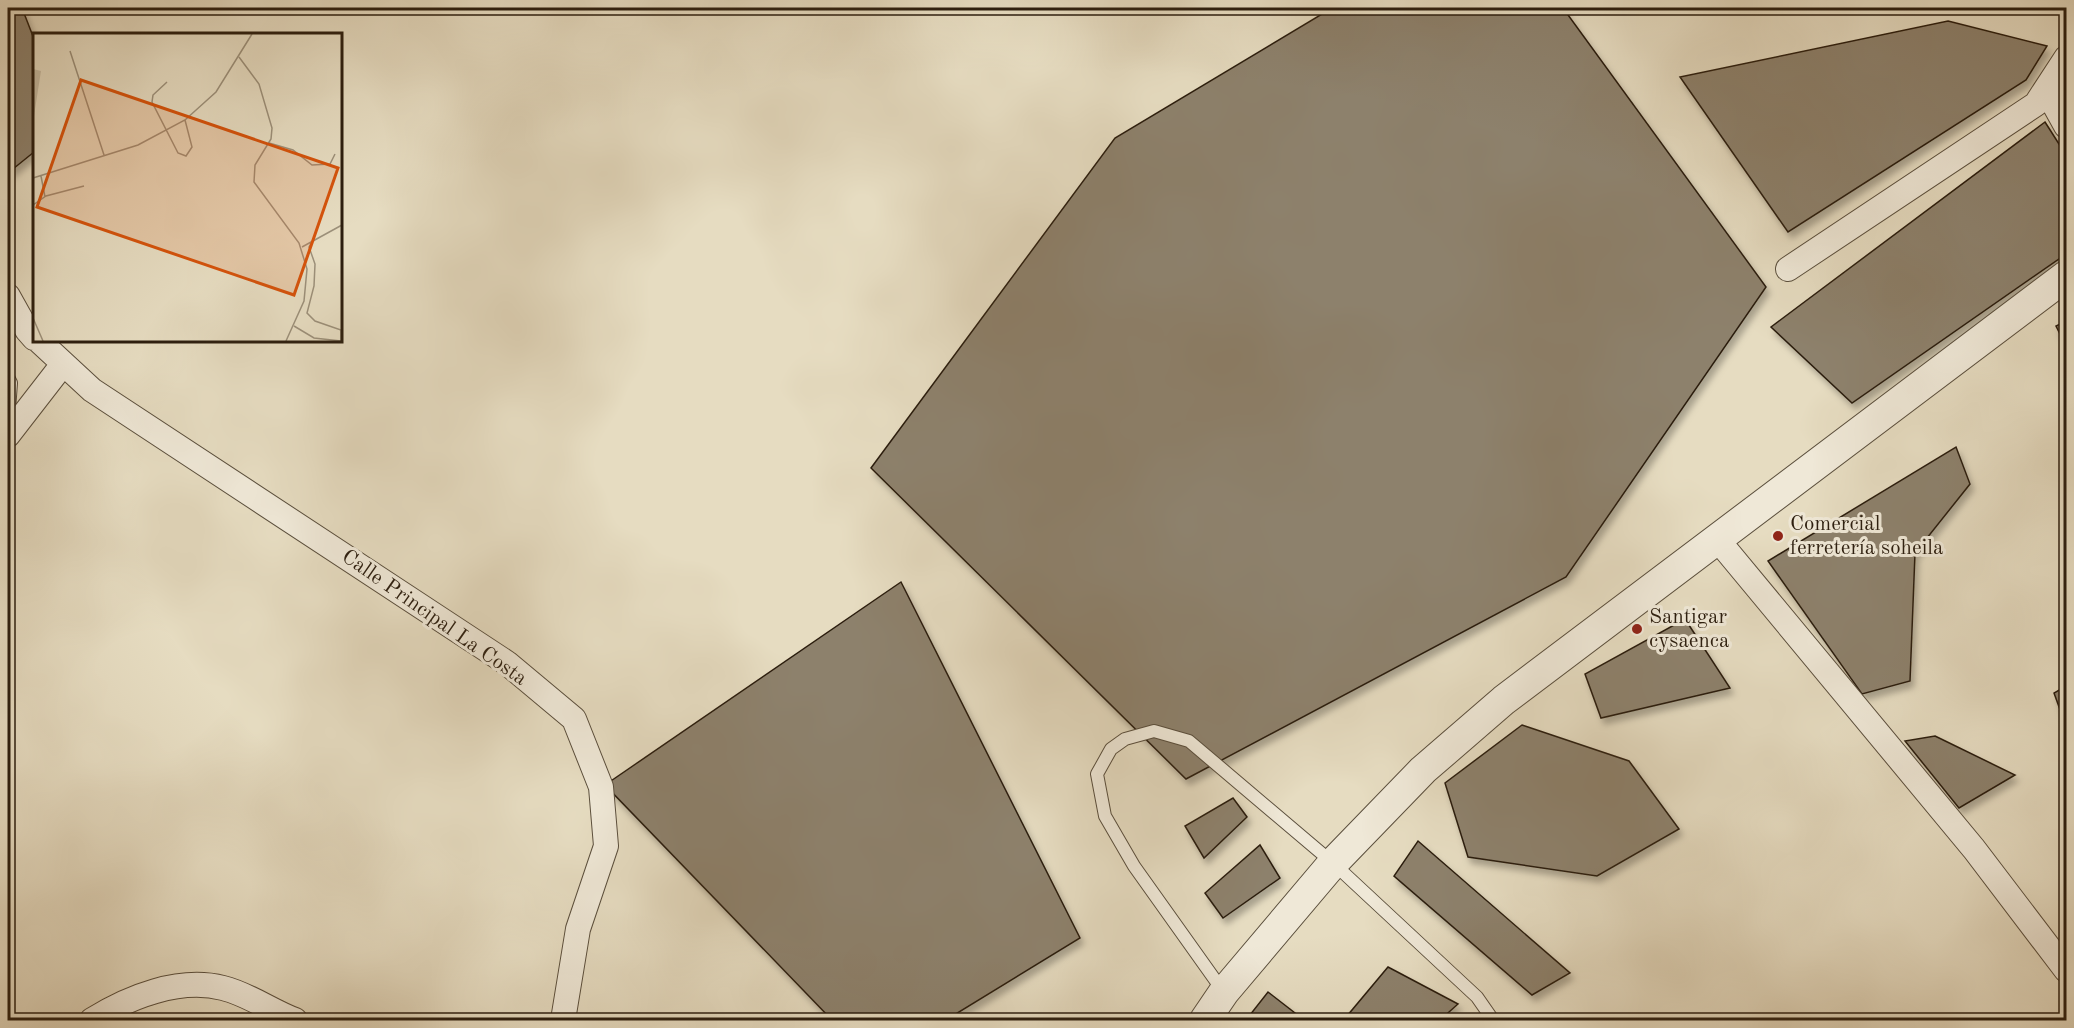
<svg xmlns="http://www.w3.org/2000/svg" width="2074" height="1028" font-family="'Old Standard TT',serif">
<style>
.building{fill:#8d816c;stroke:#2c1e0f;stroke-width:1.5;filter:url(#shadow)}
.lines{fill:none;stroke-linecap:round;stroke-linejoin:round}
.service-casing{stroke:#5a4e3c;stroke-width:14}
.minor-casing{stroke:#5a4e3c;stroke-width:26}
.tertiary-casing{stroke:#5a4e3c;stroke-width:32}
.service{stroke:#efe8d7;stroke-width:12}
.minor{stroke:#efe8d7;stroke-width:24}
.tertiary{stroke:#efe8d7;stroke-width:30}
.poi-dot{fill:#8f2418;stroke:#efe8d7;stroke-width:2}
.labels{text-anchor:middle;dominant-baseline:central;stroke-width:6;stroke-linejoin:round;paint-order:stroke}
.poi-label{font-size:21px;fill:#2c1e0f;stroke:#efe8d7;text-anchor:start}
.street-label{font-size:21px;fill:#2c1e0f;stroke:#efe8d7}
.inset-road{fill:none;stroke:#9c907a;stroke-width:1.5}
.view{fill:#d5530c;fill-opacity:0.15;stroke:#d5530c;stroke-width:3}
.inset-edge{fill:none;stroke:#2c1e0f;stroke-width:3}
</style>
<defs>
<filter id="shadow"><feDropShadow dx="3.5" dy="6" stdDeviation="3" flood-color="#0004"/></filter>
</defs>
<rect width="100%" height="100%" fill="#e6dcc1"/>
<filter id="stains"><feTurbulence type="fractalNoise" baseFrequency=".00333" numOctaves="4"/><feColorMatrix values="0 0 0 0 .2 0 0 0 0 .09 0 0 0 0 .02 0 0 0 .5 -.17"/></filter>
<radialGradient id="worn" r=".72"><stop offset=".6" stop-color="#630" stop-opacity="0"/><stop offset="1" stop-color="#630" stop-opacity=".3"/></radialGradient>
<path class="building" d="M8,8H22L34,39V152L8,173Z
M1332,8H1563L1766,287L1566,577L1186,779L871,468L1115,138Z
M1948,21L2047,46L2026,80L1788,232L1680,77Z
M2045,122L2066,155V254L1852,403L1771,327Z
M2066,321V346L2056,326Z
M1956,447L1970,484L1915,553L1910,681L1862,694L1768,561Z
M901,582L1080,938L946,1020H832L605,785Z
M1685,619L1730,688L1601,718L1585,674Z
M2066,686V726L2054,693Z
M1522,725L1629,761L1679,829L1597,876L1468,857L1445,783Z
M1935,736L2015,775L1959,808L1905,741Z
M1233,798L1247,817L1204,858L1185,826Z
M1418,841L1570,973L1532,995L1394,876Z
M1260,845L1280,878L1223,918L1205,893Z
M1388,967L1458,1004L1440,1020H1352L1347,1016Z
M1268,992L1304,1020H1246Z"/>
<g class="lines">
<defs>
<path id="service" d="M8,377L11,383L8,423
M1223,991L1134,866L1105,816L1097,774L1111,749L1125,739L1154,731L1189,741L1333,863L1477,997L1493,1020"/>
<path id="minor" d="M2046,90L2066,126
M1788,269L2036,104L2066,58
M8,296L27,330L34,338
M38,340L92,390L507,663L574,719L601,787L606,846L578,929L563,1020
M8,435L63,364
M1717,539L1974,849L2066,970
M92,1020C129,997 179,977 223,988C248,994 271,1011 295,1020"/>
<path id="tertiary" d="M1205,1020L1224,992L1333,863L1423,770L1504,700L2066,276"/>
</defs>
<use href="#service" class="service-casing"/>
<use href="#minor" class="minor-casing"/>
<use href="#tertiary" class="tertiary-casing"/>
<use href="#service" class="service"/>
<use href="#minor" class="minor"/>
<use href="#tertiary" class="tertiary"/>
</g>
<g class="poi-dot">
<circle cx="1778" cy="536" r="6"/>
<circle cx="1637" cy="629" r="6"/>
</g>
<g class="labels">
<g class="poi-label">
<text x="1790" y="524">Comercial<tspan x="1790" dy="24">ferretería soheila</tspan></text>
<text x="1649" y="617">Santigar<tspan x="1649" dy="24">cysaenca</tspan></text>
</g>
<g class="street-label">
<text transform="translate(434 618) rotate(35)">Calle Principal La Costa</text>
</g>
</g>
<g transform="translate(33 33)">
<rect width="309" height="309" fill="#e6dcc1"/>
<path d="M0,36L8,38L0,89Z" fill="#c6bca3"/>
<path class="inset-road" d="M37,18L71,122M206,24L226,51L239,95L238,106L222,132L221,149L266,210L274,236L271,268L253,308M134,49L120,62L119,69L145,120L153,123L159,114L152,87M236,110L260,117L279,132L297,131L302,121M8,143L12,164M0,145L105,112L152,87L183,59L219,1M0,172L13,163L51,153M280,207L276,214L282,231L281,253L274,280L282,288L308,297V308M269,214L309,192M0,285L10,308M261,293L281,305L308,308"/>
<path class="view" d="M48,47L305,135L261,262L4,174Z"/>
<rect width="309" height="309" class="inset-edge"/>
</g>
<rect width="2074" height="1028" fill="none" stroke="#e6dcc1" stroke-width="30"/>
<rect x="9" y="9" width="2056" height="1010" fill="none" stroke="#2c1e0f" stroke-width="3"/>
<rect x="15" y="15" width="2044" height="998" fill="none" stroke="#2c1e0f" stroke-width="1.5"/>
<rect width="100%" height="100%" filter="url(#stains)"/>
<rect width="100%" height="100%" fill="url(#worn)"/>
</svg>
